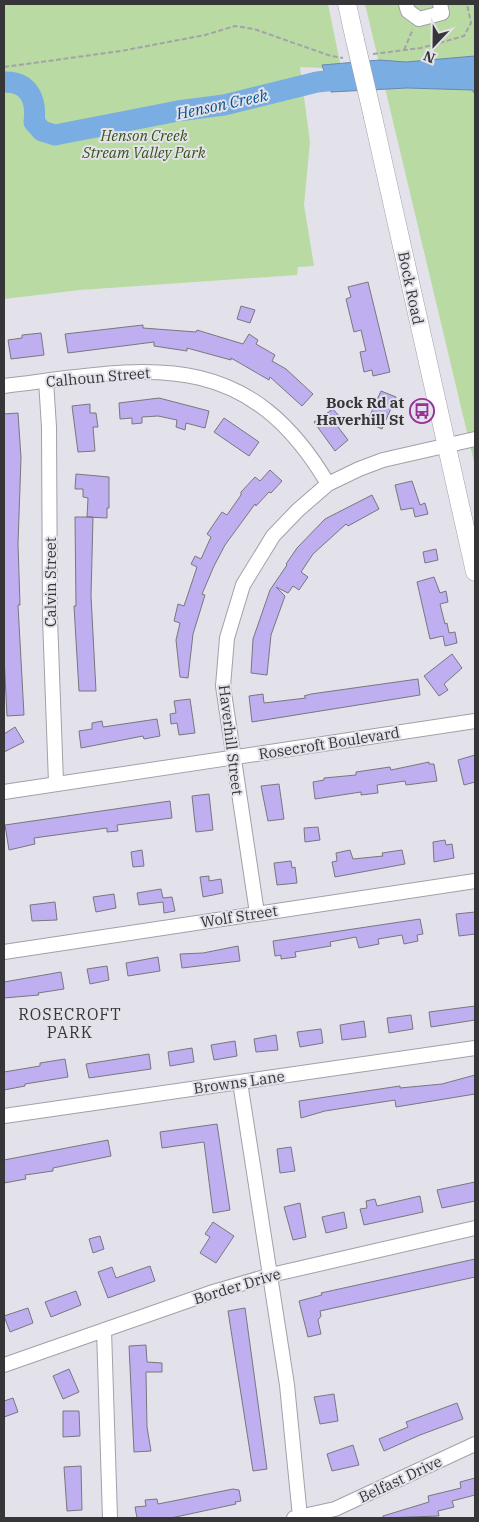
<svg xmlns="http://www.w3.org/2000/svg" width="479" height="1522" font-family="'IBM Plex Serif',serif">
<style>
.green{fill:#badaa3}
.water{fill:#7aade1;stroke:#6689af}
.lines{fill:none;stroke-linecap:round;stroke-linejoin:round}
.river{stroke:#7aade1;stroke-width:21}
.building{fill:#bfaef0;stroke:#79777e}
.minor-casing{stroke:#a2a0a8;stroke-width:16}
.major-casing{stroke:#a2a0a8;stroke-width:19}
.path{stroke:#a3a2a9;stroke-width:2;stroke-dasharray:5 2.5;stroke-linecap:butt}
.minor{stroke:#fff;stroke-width:14}
.major{stroke:#fff;stroke-width:18}
.major-bridge-casing{stroke:#a2a0a8;stroke-width:19;stroke-linecap:butt}
.major-bridge{stroke:#fff;stroke-width:18}
.labels{text-anchor:middle;dominant-baseline:central;stroke-width:4;stroke-linejoin:round;paint-order:stroke}
.park-label{font-size:15px;font-style:italic;fill:#355514;stroke:#e3e2ea}
.street-label{font-size:15px;fill:#363639;stroke:#e3e2ea}
.poi-label{font-size:15px;font-weight:bold;fill:#363639;stroke:#e3e2ea;text-anchor:end}
.water-label{font-size:16px;font-style:italic;fill:#015392;stroke:#e3e2ea}
.neighbourhood-label{font-size:16px;letter-spacing:1px;fill:#363639;stroke:#e3e2ea}
</style>
<rect width="100%" height="100%" fill="#e3e2ea"/>
<path class="green" d="M4,4H328L343,77L322,68L300,67L310,142L304,205L314,266L298,267L297,275L80,290L4,299Z
M365,4H475V466Z"/>
<path class="water" d="M475,56V94L472,90L407,88L331,92L322,65L380,60L406,62Z"/>
<g class="lines">
<path class="river" d="M4,82C29,81 37,100 34,122L42,131L55,135L178,111L224,105L317,82L355,78"/>
</g>
<path class="building" d="M368,282L390,372L373,376L372,370L364,372L360,352L366,351L361,330L354,332L346,299L351,297L348,287Z
M241,306L255,310L250,323L237,319Z
M143,325V328L196,332L197,330L243,344L249,334L258,340L256,344L275,355L272,361L286,369L313,394L302,406L270,377L269,380L231,358V360L187,348V351L154,346V342L68,353L65,334Z
M41,333L44,355L11,359L8,340L22,338V335Z
M381,391L396,397L382,429L367,422Z
M159,398L209,411L205,428L186,423L185,430L176,427L177,420L158,416L142,417V423L132,424V418L120,419L119,403Z
M90,404V413H96L98,427H93L95,451L78,452L72,406Z
M333,409L339,416V420L335,423L348,440L335,451L314,422Z
M18,413L21,458L18,544L20,605H18L24,715L7,716L4,656V414Z
M224,418L259,442L249,456L214,432Z
M270,470L282,481L271,493L269,492L256,506L255,504L225,545L214,566L202,594L205,595L193,634L188,678L180,677L176,640L180,623L174,621L178,604L184,606L197,567L191,564L195,556L201,559L211,537L207,534L222,512L227,515L241,495V492L255,477L260,481Z
M76,474L109,477V508H107V518L87,517L88,498L83,497V489H75Z
M412,481L420,505L425,503L428,514L415,517L413,508L401,510L395,485Z
M372,495L379,509L348,526L346,524L313,554L301,572L308,577L299,590L293,586L288,593L276,587L285,596L271,635L267,675L251,673L253,639L270,590L287,565L286,564L297,548L325,519Z
M75,517H93L91,596L96,691H79L74,606H76Z
M436,549L438,560L425,563L423,552Z
M434,577L440,593L446,591L448,602L440,604L445,624L447,623L449,633L455,632L457,643L445,646L443,636L430,639L417,582Z
M452,654L462,668L444,684L448,690L439,696L424,676Z
M418,679L420,695L252,722L249,696L263,694L264,703L306,698L304,696L311,694Z
M190,699L195,733L179,735L177,723L171,724L170,714L176,713L174,701Z
M157,719L160,736L144,739L143,736L81,748L79,731L92,729V723L102,721L103,727Z
M15,727L24,742L4,752V734Z
M475,755V782L464,785L458,760Z
M429,762V764H434L437,781L406,785L405,781L377,785L378,793L361,795V792L315,799L313,782L324,780V778L356,775V772L390,767L391,770Z
M279,784L284,819L268,821L261,786Z
M209,794L213,830L196,832L192,796Z
M170,801L172,818L117,825L118,831L107,832V828L34,838L35,844L9,850L5,825Z
M318,827L320,840L305,842L304,828Z
M445,840L446,845L452,844L454,858L434,862L433,842Z
M142,850L144,866L133,867L131,852Z
M350,850L353,859L383,856L382,853L402,850L405,864L335,877L332,862L337,861L336,853Z
M291,861L292,868L295,867L297,883L277,885L274,863Z
M209,876V881L221,879L223,893L203,897L200,877Z
M161,889L163,898L172,897L175,911L164,913L163,902L139,905L137,893Z
M114,894L116,908L96,912L93,897Z
M55,902L57,920L32,921L30,905Z
M475,912V934L459,936L456,914Z
M420,919L423,934L417,935L418,941L404,944L402,935L378,939L379,944L359,948L356,937L330,942L331,946L295,952L296,957L281,959V955L275,956L273,941Z
M238,946L240,961L182,968L180,954L203,953Z
M158,957L160,971L128,976L126,963Z
M107,966L109,980L90,984L87,969Z
M61,972L64,989L38,993L39,995L4,998V982Z
M475,1006V1020L431,1027L429,1012Z
M411,1015L413,1029L389,1033L387,1018Z
M364,1021L366,1037L342,1040L340,1025Z
M321,1029L323,1043L300,1047L297,1032Z
M276,1035L278,1050L256,1052L254,1039Z
M235,1041L237,1056L214,1060L211,1045Z
M192,1048L194,1062L170,1066L168,1052Z
M149,1054L151,1069L89,1078L86,1064Z
M65,1059L68,1077L25,1084V1086L4,1090V1072L40,1066V1063Z
M475,1075V1094L396,1107L395,1100L325,1111L301,1118L299,1101L400,1086V1088L442,1084Z
M217,1124L230,1210L213,1213L204,1142L162,1148L160,1132Z
M108,1140L111,1156L53,1168V1171L25,1175L26,1179L4,1183V1160Z
M291,1147L295,1171L280,1173L277,1149Z
M475,1182V1201L442,1208L437,1190Z
M420,1196L423,1212L364,1225L360,1209L367,1208L366,1201L375,1199L377,1206Z
M300,1203L306,1237L293,1240L284,1207Z
M344,1212L347,1228L326,1233L322,1217Z
M213,1222L234,1236L216,1263L200,1253L210,1237L205,1234Z
M100,1236L104,1249L93,1253L89,1239Z
M475,1259V1277L320,1311L321,1316L318,1320L321,1334L308,1337L299,1301L322,1295L321,1293Z
M150,1266L155,1281L108,1298L98,1272L112,1267L116,1278Z
M76,1291L81,1305L51,1317L45,1302Z
M28,1308L33,1323L10,1332L4,1316Z
M245,1308L267,1469L253,1471L228,1311Z
M146,1345L147,1362L162,1363V1372H146L147,1427L151,1451L134,1452L129,1346Z
M69,1369L79,1392L63,1399L53,1376Z
M334,1394L338,1421L320,1424L314,1397Z
M13,1398L18,1412L4,1417V1401Z
M457,1403L463,1419L420,1435L384,1451L379,1439L408,1427L406,1422Z
M63,1411H79L80,1436L63,1437Z
M353,1445L359,1465L332,1471L327,1454Z
M81,1466L82,1510L67,1511L64,1467Z
M475,1478V1495L452,1501L454,1507L438,1511L439,1516L383,1518V1516L429,1502L428,1496L461,1488L460,1482Z
M233,1489L239,1490L241,1501L235,1502L236,1504L171,1518H137L135,1507L146,1506L145,1500L157,1499L158,1504Z"/>
<g class="lines">
<defs>
<path id="minor" d="M406,4L408,11L419,19L442,13L440,4
M46,381L49,427L50,618L56,783
M4,386C144,369 244,342 328,484
M4,792L475,721
M257,913L223,686L227,638L243,585L273,536L298,510L328,484L359,469L383,460L475,439
M4,952L475,881
M240,1082L287,1385L300,1517
M4,1116L475,1048
M104,1330L110,1518
M4,1365L210,1293L271,1275L475,1228
M294,1518L335,1509L475,1444"/>
<path id="major" d="M347,4L355,40
M373,117L475,572"/>
</defs>
<use href="#minor" class="minor-casing"/>
<use href="#major" class="major-casing"/>
<path class="path" d="M404,50L413,29
M373,54L421,48L464,36L471,23L467,4
M4,67L121,51L205,35L235,26L254,29L331,56L343,58"/>
<use href="#minor" class="minor"/>
<use href="#major" class="major"/>
<defs>
<path id="major-bridge" d="M355,40L373,117"/>
</defs>
<use href="#major-bridge" class="major-bridge-casing"/>
<use href="#major-bridge" class="major-bridge"/>
</g>
<defs>
<symbol id="bus-ring" viewBox="-11 -11 22 22"><circle r="9.5" fill="#e3e2ea" stroke="#963298" stroke-width="1.5"/><path d="M-5-6H5V4H4V6H2V4H-2V6H-4V4H-5ZM-3.5-4V0h7V-4ZM-3.5 1.2v1.5H-2V1.2ZM2 1.2v1.5H3.5V1.2Z" fill="#963298"/></symbol>
</defs>
<g fill-rule="evenodd">
<use href="#bus-ring" x="408" y="397" width="28" height="28"/>
</g>
<g class="labels">
<g class="park-label">
<text x="144" y="135">Henson Creek<tspan x="144" dy="17">Stream Valley Park</tspan></text>
</g>
<g class="street-label">
<text transform="translate(411 288) rotate(78)">Bock Road</text>
<text transform="translate(98 377) rotate(-5)">Calhoun Street</text>
<text transform="translate(50 582) rotate(-90)">Calvin Street</text>
<text transform="translate(231 740) rotate(83)">Haverhill Street</text>
<text transform="translate(329 743) rotate(-9)">Rosecroft Boulevard</text>
<text transform="translate(239 916) rotate(-9)">Wolf Street</text>
<text transform="translate(239 1082) rotate(-8)">Browns Lane</text>
<text transform="translate(237 1286) rotate(-17)">Border Drive</text>
<text transform="translate(400 1479) rotate(-25)">Belfast Drive</text>
</g>
<g class="poi-label">
<text x="404" y="402">Bock Rd at<tspan x="404" dy="17">Haverhill St</tspan></text>
</g>
<g class="water-label">
<text transform="translate(222 104) rotate(-12)">Henson Creek</text>
</g>
<g class="neighbourhood-label">
<text x="70" y="1014">ROSECROFT<tspan x="70" dy="18">PARK</tspan></text>
</g>
</g>
<rect width="479" height="1522" fill="none" stroke="#363639" stroke-width="10"/>
<g transform="translate(434 45) rotate(202)" stroke="#e3e2ea" stroke-width="4" paint-order="stroke">
<path d="M0-4L9 19L0 12L-9 19Z" fill="#363639"/>
<text y="-8" font-size="14" font-weight="bold" text-anchor="middle" fill="#363639">N</text>
</g>
</svg>
